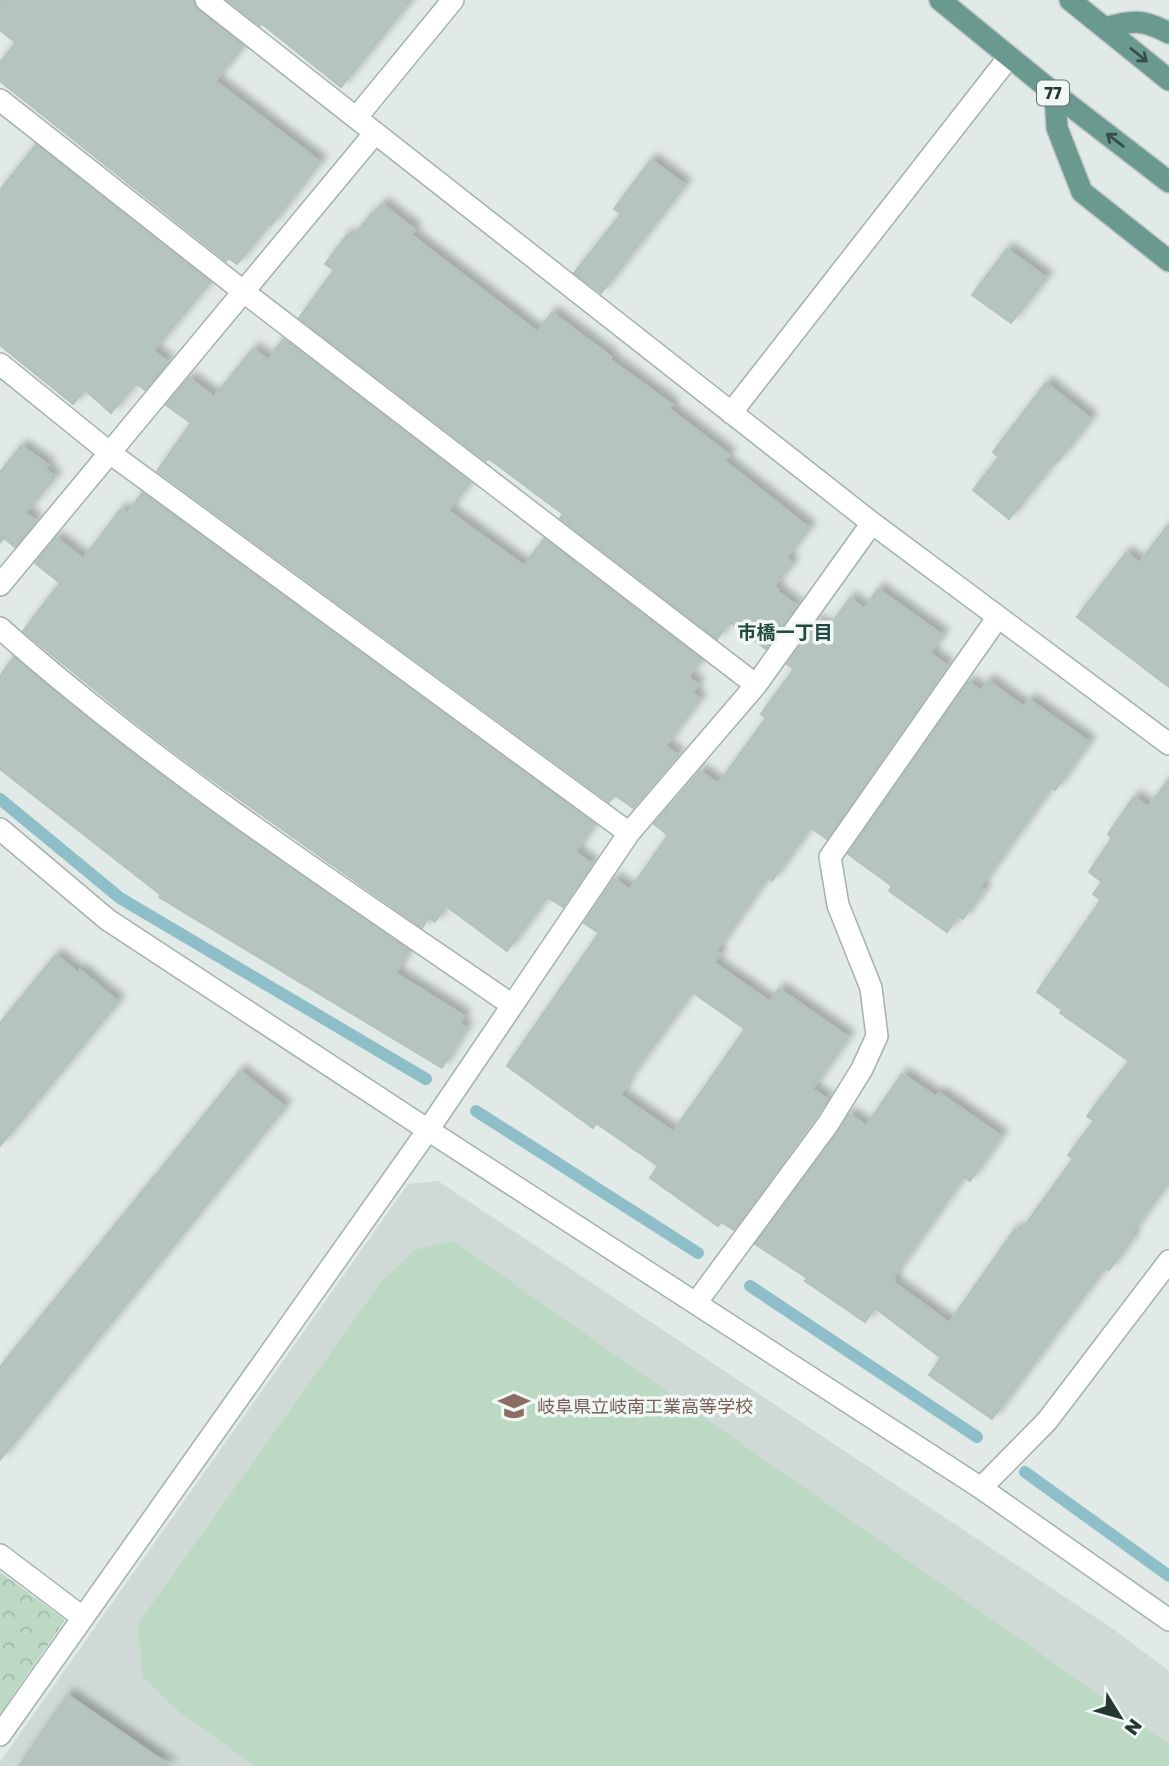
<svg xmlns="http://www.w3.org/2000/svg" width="1169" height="1766" font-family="'Golos Text','Noto Sans JP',sans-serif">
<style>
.built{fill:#cfd9d5}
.park{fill:url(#park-crowns)}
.garden{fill:#bcd9c4}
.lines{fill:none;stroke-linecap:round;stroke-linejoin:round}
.stream{stroke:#8ebfc9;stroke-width:12}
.building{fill:#b6c4bf;stroke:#b4c2bd;stroke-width:2;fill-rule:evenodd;filter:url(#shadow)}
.minor-casing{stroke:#a4b1ad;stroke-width:24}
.primary-casing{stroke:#c1c7c6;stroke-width:24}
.minor{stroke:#fff;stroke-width:21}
.primary{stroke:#6a9a8f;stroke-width:21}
.oneway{stroke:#35504a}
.labels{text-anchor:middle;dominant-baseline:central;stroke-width:7;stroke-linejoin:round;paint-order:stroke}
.shield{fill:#f1f7f4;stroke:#61716d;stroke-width:2}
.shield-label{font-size:16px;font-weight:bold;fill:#233833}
.education-label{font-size:18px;fill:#785e54;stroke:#f1f7f4;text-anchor:start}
.neighbourhood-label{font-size:19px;font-weight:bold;fill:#21483f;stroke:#f1f7f4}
</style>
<defs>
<pattern id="park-crowns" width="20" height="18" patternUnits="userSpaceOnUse" patternTransform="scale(1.75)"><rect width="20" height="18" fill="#bcd9c4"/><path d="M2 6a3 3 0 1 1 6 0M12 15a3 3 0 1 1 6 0" fill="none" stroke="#a1bba9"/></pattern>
<filter id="shadow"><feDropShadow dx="6" dy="-6" stdDeviation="3.5" flood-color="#0004"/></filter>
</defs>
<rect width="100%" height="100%" fill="#e1eae6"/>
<path class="built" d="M438,1181L1113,1629L1169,1671V1766H0V1762L408,1184Z"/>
<path class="park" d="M0,1572L65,1620L0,1714Z"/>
<path class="garden" d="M453,1241L1169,1744V1766H255L177,1710L143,1676L138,1624L382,1281L415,1250Z"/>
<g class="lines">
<path class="stream" d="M0,799L120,898L426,1079
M476,1111L698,1253
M750,1286L977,1437
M1025,1472L1169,1576"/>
</g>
<path class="building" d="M0,0H193L198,10L243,46L215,81L320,162L271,225L269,224L237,264L229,258L226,261L0,81V62L16,43L0,30Z
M227,0H411L341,87L261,23L260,26Z
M36,145L210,282L153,351L168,362L145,390L136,383L111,413L85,390L73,404L0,345V190Z
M651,160L685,185L601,293L574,273L621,214L614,209Z
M382,204L415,230L411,235L537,332L552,313L611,357L609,359L672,405L669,409L729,455L724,461L809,528L786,558L792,564L774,586L778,589L776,591L797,606L766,649L730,622L717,639L560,518L563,514L488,458L486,461L299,318L334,270L325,264L347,235L352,238L372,213L374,214Z
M1007,249L1046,278L1011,323L972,295Z
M283,339L470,482L448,511L524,566L544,539L701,660L688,677L698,685L692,693L700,699L665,746L678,755L633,808L615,795L609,802L157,471L191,423L166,405L189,378L214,397L253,349L268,360Z
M1046,383L1091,419L1058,461L1056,460L1009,519L973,490L999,457L993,452Z
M21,446L48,465L45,469L55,477L25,513L36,521L15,547L4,538L0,543V472Z
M142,493L594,824L575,852L592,864L563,907L547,897L507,951L446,906L435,922L428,918L422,928L194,767L131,719L23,631L60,583L35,563L56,538L83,559L121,509L127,514Z
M1169,524V687L1077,617L1126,553L1139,563Z
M878,589L942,635L930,653L947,666L827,839L810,827L772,881L767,878L716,951L720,954L714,963L770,1002L779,989L848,1037L812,1089L828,1100L734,1230L721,1222L718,1226L650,1178L658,1166L596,1123L593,1128L507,1066L599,933L584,923L614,879L630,890L668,835L654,824L700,771L718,784L766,718L761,714L794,669L787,664L818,621L828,629L850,598L864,609ZM692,992L745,1029L673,1132L620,1095L627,1085L626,1083Z
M14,657L114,740L178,788L409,950L395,973L464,1016L460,1024L466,1028L442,1068L159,897L161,895L0,769V676Z
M988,681L1024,707L1029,700L1089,742L1055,790L1051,787L980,887L984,890L963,919L958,916L947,932L889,891L892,886L848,854L968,682L981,691Z
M1169,779V1181L1130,1235L1133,1237L1109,1270L1105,1267L992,1419L929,1375L941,1358L875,1308L865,1322L805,1281L807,1278L755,1244L849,1114L866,1126L902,1074L936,1097L939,1093L1001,1136L970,1181L964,1176L893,1277L895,1279L893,1282L949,1323L1015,1229L1020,1232L1073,1159L1068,1155L1094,1121L1087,1116L1129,1061L1060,1013L1062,1010L1037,992L1101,900L1093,894L1102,882L1089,872L1112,838L1108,834L1134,797L1148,807Z
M56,955L78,973L80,970L118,1002L0,1146V1023Z
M240,1071L285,1107L0,1460V1367Z
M68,1695L170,1766H19Z"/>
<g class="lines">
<defs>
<path id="minor" d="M206,0L872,523L1169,744
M0,100L244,292L756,685
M356,118L453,0
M0,364L110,453L629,833
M731,413L1009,57
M0,585L375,133
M0,628C159,769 338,885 512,1005
M0,829L108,920L428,1130L981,1488L1169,1620
M696,1303L828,1124L862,1069L877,1036L871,988L838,905L830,857L998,617
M981,1488L1047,1421L1169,1261
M0,1555L82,1617
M0,1735L428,1130L629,833L756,685L872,523"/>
<path id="primary" d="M940,0L1055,94L1169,182
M1070,0L1169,80
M1105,28C1132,20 1143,19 1169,33
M1055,94L1057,128L1082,192L1169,261"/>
</defs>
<use href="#minor" class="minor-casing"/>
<use href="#primary" class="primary-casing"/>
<use href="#minor" class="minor"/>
<use href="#primary" class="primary"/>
</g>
<defs><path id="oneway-shaft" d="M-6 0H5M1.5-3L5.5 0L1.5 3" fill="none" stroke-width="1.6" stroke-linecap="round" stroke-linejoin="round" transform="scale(1.75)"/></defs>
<g class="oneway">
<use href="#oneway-shaft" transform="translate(1139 55) rotate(39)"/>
<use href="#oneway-shaft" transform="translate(1115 140) rotate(-143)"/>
</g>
<defs>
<symbol id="school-bare" viewBox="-9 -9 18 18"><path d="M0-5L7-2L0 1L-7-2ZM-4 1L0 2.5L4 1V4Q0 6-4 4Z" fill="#8d6e63" stroke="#f1f7f4" stroke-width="2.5" paint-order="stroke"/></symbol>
</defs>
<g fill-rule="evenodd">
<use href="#school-bare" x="492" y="1384" width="44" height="44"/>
</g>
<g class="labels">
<rect class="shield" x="1037" y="80.5" width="32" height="25" rx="5"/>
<g class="shield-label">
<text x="1053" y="93">77</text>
</g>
<g class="education-label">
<text x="537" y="1406">岐阜県立岐南工業高等学校</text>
</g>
<g class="neighbourhood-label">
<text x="785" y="631">市橋一丁目</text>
</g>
</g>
<g transform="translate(1120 1717) rotate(127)" stroke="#f1f7f4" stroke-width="5" paint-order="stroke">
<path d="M0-5L12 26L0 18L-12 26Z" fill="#233833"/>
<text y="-10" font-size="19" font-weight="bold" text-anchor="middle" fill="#233833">N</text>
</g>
</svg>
